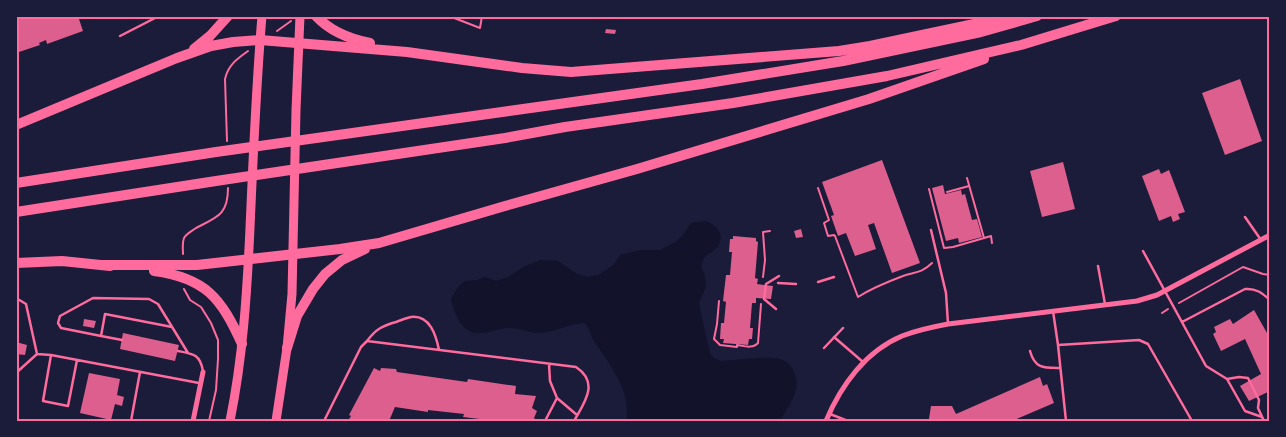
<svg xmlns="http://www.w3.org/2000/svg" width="1286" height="437" font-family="Mulish,sans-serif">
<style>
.water{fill:#12122b}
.building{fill:#dd5f8e}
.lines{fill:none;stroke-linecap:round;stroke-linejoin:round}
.path{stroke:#ff6b9d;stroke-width:2}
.service{stroke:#ff6b9d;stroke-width:2.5}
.minor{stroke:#ff6b9d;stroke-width:5}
.primary{stroke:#ff6b9d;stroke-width:9}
.motorway{stroke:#ff6b9d;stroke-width:10}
.neatline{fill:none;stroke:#ff6b9d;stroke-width:2}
</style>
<rect width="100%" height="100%" fill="#1b1b3a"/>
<path class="water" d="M706,221C717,226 726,235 717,247C714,251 708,254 704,258C704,259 701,265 701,266L705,276L706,287L699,303L701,314L710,353L714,358L721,361C737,360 769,355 783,360C794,365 798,379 796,390C793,401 785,411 780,421H627C627,414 627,407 626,401C622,379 606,359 594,341C590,335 590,328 584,323C569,324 555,332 539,333C529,333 518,327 508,328C499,328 490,333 481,333C461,335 455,314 451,299L458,287L465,281L477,280L485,277L496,281L508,277L525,266L541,260L558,261L577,274L587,277L598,275L606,270L614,264L620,255L640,250H660L675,242L683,235L691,223Z"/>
<path class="building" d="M16,16H78L83,31L47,44L46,40L39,43L40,45L16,53Z
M606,29L616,30L615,34L605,33Z
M1240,79L1262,141L1225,155L1202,93Z
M882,160L920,263L892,273L874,223L868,225L876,249L855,256L846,233L838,236L831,216L834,215L822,182Z
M1063,162L1075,209L1042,217L1030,171Z
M1159,169L1161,174L1169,170L1185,212L1178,214L1180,219L1173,222L1171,216L1159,221L1142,176Z
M943,185L945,194L961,190L962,195L965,194L972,220L977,219L982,237L959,243L958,238L946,241L932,188Z
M801,229L803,237L796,238L794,231Z
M733,236L756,238V241L758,242L755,278L758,279L757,284L773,286L771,299L756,298V303H752L750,328H753L752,339H749L748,345L723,343L724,339H720L721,323H724L726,302L723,301L726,275H730L732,252H729L730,239H733Z
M1254,310L1267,333L1270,332V391L1249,401L1240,386L1261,374L1245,339L1221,351L1213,334L1216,332L1214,327L1230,319L1233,324Z
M84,319L96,321L94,328L83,326Z
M123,333L179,345L175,361L120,349Z
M16,342L27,345L25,355L16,354Z
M374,368L380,371L381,368L396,369L397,372L467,382L468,379L516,386L515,394L536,396L532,408L537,411L534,418L537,421H496L463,417L464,414L428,410V412L395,407L389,421H348L351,416L349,415Z
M89,373L120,379L117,395L124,397L122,406L115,404L111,420L80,413Z
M1040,377L1043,386L1047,384L1054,403L1012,421H933L932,419H929L931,406H952L956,414Z"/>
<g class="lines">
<path class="path" d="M341,16L351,18L356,16
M449,16L480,28L482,16
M277,31L291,21
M227,141L225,79C228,65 237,59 248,51
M967,178L984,238
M818,188L829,220L824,223L828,236L834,235L835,236L858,297C872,288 887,282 903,276C915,272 922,273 932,263
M929,189L944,248L953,247L991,236L992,243
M947,192L969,186
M183,254C183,249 182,243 184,238C187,233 192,231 196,228C217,217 228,215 228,188
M763,277L765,260L763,232L770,231
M184,289L190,300L201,307L211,323L218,340V359L216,390L209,421
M719,301L717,324L714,339L720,345L737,347V345C744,346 753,349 758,343L761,304
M1179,303L1243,267L1263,274L1270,275
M1162,313L1168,309"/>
<path class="service" d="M120,36L159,16
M1245,217L1261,240
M931,230L946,293L948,324
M1143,251L1206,366L1227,379L1245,411L1262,417
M1098,266L1105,304
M818,282L834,277
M778,283L796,284
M16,298L26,304L37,354
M776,309L764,299L766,284L779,276
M1053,311L1058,345L1066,421
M1182,322L1245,289C1256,288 1262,293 1270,300
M172,327L105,314L101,336L61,328L58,323L60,316L93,298L149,299L158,304L188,353
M101,336L122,340
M834,337L863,362
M367,341C376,329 382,326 396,322C401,320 406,318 411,317C430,315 436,335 439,350
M1058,345L1139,340L1148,344L1192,421
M824,348L843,328
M178,351C193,354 200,354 203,371
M1030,351C1035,369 1044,368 1060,368
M77,360L68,406L43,401L51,355C101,364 150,374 199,383
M549,364L550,381L557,398L577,415
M16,373L37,354L51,355
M1227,379L1239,377L1248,378L1259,400L1258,408L1264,421
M830,414L848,421
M18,421H19
M131,421L140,372
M324,421L361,347L367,341L576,367C600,383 584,403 574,421
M545,421L557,398"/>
<path class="minor" d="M193,421L203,372
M826,421C841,385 866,351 902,336C917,330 932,327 948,324L1137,301L1157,295L1270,235"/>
<path class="primary" d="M230,421C243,357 247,293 250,228C253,158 256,87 262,16
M276,421L287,348L292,294L296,110L300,16"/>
<path class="motorway" d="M316,16C331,32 349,39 370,43
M194,49L210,36L228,16
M16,125L177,58L211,46L233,42L260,40L407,52L522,68L571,72L839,51L870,46L1012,16
M16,183L216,152L702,84L843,61L981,32L1037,16
M16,212L216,181L505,138L565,127L733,103L887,76L1021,45L1116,16
M16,263L62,261L110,266
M103,265H197L340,249L379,243L505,206L637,169L869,99L984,59
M154,271C206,278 221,298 242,344
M287,348L297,316L313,289L325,274L342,260L365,249"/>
</g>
<rect width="1286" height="437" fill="none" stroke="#1b1b3a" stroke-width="35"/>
<rect x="18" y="18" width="1250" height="402" class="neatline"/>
</svg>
